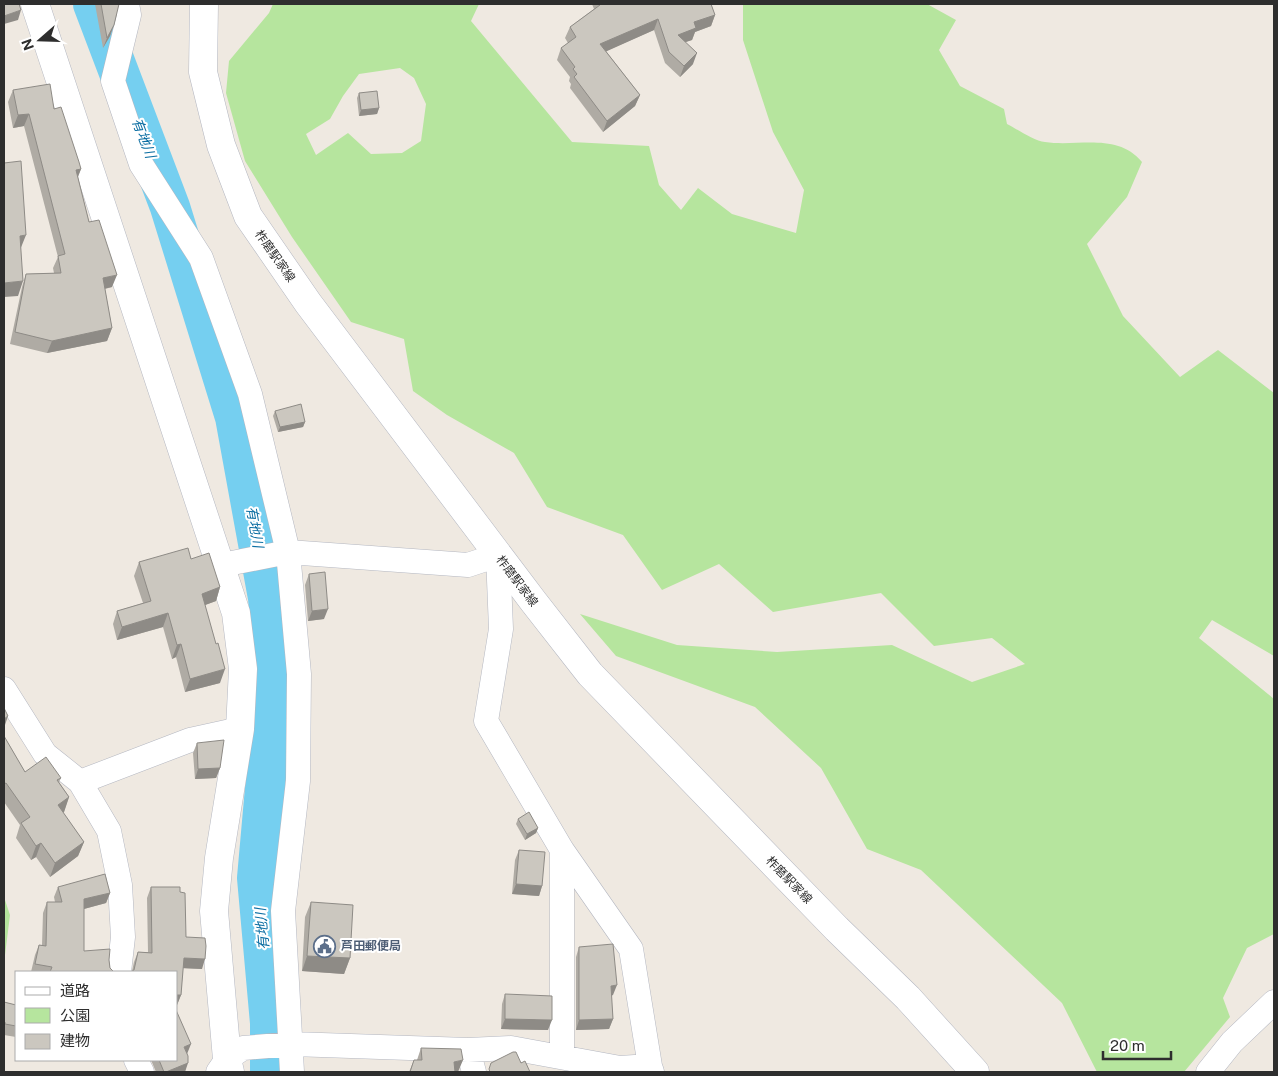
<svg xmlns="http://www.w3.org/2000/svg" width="1278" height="1076" font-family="'Public Sans','Noto Sans JP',sans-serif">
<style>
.green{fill:#b6e59e;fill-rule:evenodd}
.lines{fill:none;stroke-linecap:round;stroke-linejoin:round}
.river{stroke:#75cff0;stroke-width:40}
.minor-casing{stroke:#b4b7c1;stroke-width:25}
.tertiary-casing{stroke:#b4b7c1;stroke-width:29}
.secondary-casing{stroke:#b4b7c1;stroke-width:29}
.minor{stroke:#fff;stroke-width:24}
.tertiary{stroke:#fff;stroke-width:28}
.secondary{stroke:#fff;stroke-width:28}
.wall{fill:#afaba4}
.shaded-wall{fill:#8e8b86}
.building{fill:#cbc7bf;stroke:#8e8b86}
.labels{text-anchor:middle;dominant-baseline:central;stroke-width:4;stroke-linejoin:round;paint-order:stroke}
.street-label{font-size:12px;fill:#2e2e2e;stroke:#fff}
.service-label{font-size:12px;font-weight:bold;fill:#4e5e75;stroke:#fff;text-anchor:start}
.water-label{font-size:14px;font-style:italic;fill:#0d6fa3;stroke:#fff}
</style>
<rect width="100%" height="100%" fill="#efe9e1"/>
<path class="green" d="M273,4H479L471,21L572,142L649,146L659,185L681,210L698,188L732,214L796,233L804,190L773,132L743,40V4H927L956,20L939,50L960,86L1004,109L1007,124C1017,129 1034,141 1045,142C1078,147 1117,132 1142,162L1127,197L1087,244L1123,316L1180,377L1218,350L1274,393V656L1212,620L1199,638L1274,699V934L1247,948L1223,998L1230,1017L1184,1072H1097L1062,1003L921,870L867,849L821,768L755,707L616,656L580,614L677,645L777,652L892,645L972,682L1025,664L992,638L934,646L881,593L773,612L719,564L662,590L623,535L547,507L514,453L447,415L413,391L404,339L351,322L292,237L245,161L226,93L229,61L269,13ZM400,68L414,78L426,104L421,141L402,153L371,154L348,133L316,155L306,134L330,119L343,96L359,74Z
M4,897L10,915L5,955L4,956Z"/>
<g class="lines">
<path class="river" d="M93,4L170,207L235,417L268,598L275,676L257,878L270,1023V1072"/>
<defs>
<path id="minor" d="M127,4L129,15L113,81L141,164L201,258L250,394L288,552L299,674L298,781L283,911L292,1072
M222,565L288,552L468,565L498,555L501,629L486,721L562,850L631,949L650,1066L652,1072
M4,689L45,754L80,782L109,831L120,885L123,937L119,972
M80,782L190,740L240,729
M562,850V1057
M468,1050L474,1072
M136,1060L142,1072
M218,1072L227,1059L243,1048L292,1044L468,1050L511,1048L620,1068L650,1066
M1208,1072L1232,1042L1274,1002"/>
<path id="tertiary" d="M35,4L236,613L243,669L240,729L219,858L214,911L227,1059L230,1072"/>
<path id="secondary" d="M204,4L203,72L221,145L248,216L308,303L533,601L590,674L837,929L908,998L975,1072"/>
</defs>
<use href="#minor" class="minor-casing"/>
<use href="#tertiary" class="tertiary-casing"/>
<use href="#secondary" class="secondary-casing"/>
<use href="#minor" class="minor"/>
<use href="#tertiary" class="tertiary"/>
<use href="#secondary" class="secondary"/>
</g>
<path class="wall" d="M95,4H119L110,36L103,48Z
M592,4H711L715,15L711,26L695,32L692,40L685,42L693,64L680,77L665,63L654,30L606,51L640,95L635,106L603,132L570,88L571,84L569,81L570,77L557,60L561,48L568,43L565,38L570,27L594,9Z
M13,90L54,109L81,169L78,177L89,222L112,287L105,289L112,328L107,341L47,353L10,344L22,287L26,274L54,273L53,268L58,257L24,126L13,128L8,102Z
M359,93L379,108L377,114L359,116L357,98Z
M275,411L305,422L303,427L278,432L273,416Z
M191,559L220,587L216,601L205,605L220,683L185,692L176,657L172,659L163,627L117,640L113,624L117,611L143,603L134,576L139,562Z
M309,574L324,619L308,621L305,585Z
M4,736L25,772L61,778L59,782L69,797L64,812L63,813L84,842L78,856L50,877L36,857L31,860L16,838L20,825L4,802Z
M197,743L220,768L216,778L195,779L193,753Z
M518,819L538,828L536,833L525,840L516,824Z
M519,850L542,886L539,896L512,894L515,860Z
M58,887L110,893L106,903L84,909V951L109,960L110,968L114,972H31L35,955L39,945H42L43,913L47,902H55L54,897Z
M151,887L180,892L186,937L202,969L183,968L181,995L177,1005L132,971L134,962L138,952H148L147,898Z
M311,902L350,958L344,974L302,971L305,917Z
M579,947L613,995L611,996L613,1019L609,1029L576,1030V957Z
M505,994L548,1030L501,1029L502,1004Z
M4,1002L16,1005V1037L4,1035Z
M421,1048L458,1072H409L414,1060H417Z
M187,1054L185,1072H156L151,1060H176Z"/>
<path class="shaded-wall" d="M21,10L18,20L4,24V16Z
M715,15L711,26L695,32L692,40L674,46L678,35L694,22Z
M658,19L654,30L596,56L600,44Z
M114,25L110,36L103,48L107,38Z
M697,53L693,64L680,77L684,66Z
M640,95L635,106L603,132L607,121Z
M379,108L377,114L359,116L361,110Z
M29,114L24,126L13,128L18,115Z
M81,169L76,181V170Z
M26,235L20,250V236Z
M117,275L112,287L98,290L103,278Z
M23,281L18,296L4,297V283Z
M112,328L107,341L47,353L52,341Z
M305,422L303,427L278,432L280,427Z
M220,587L216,601L197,608L202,594Z
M328,609L324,619L308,621L312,611Z
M168,613L163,627L117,640L122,627Z
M181,644L176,657L172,659L177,645Z
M225,669L220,683L185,692L190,679Z
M8,716L4,728V719Z
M220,768L216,778L195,779L198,769Z
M69,797L64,812L52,820L58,805Z
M538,828L536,833L525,840L527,834Z
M84,842L78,856L50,877L55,863Z
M41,843L36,857L31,860L36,846Z
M516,884L542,886L539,896L512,894Z
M110,893L106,903L80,910L84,899Z
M307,956L350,958L344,974L302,971Z
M184,958L205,959L202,969L180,968Z
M617,985L613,995L607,996L611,986Z
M176,995H181L177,1005H176Z
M505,1019L552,1020L548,1030L501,1029Z
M613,1019L609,1029L576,1030L579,1020Z
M191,1044L187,1054L184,1047Z
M463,1060L458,1072H450L454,1062Z
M188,1063L185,1072H166Z"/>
<path class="building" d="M4,4H19L21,10L4,16Z
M101,4H119L114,25L107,38Z
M600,4H711L715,15L694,22L696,28L678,35L697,53L684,66L669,52L658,19L600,44L640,95L607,121L574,77L577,74L573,69L575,67L561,48L576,37L570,27L600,5Z
M50,84L54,109L61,107L79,162L81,169L76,170L89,222L99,220L117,275L103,278L112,328L52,341L15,332L26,274L61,273L58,256L65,254L29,114L18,115L13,90Z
M377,91L379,108L361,110L359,93Z
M21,161L26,235L20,236L23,281L4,283V163Z
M301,404L305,422L280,427L275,411Z
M188,548L191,559L209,553L220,587L202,594L216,644L218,643L225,669L190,679L181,644L177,645L168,613L122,627L117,611L151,601L139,562Z
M325,572L328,609L312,611L309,574Z
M4,708L8,716L4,719Z
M4,736L25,772L46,757L61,778L57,780L69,797L58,805L84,842L55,863L41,843L36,846L21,823L30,817L6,783L4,784Z
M224,740L220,768L198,769L197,743Z
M529,812L538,828L527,834L518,819Z
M519,850L545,852L542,886L516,884Z
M105,874L110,893L84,899V951L110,949L109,960L110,968L114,972H50L52,967L35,964L39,945L46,946L47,902H62L58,887Z
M151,887H180V892L185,893L186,937L205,938L206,946L205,959L184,958L181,995H176V972H131L134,970L138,952L152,953Z
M311,902L353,905L350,958L307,956Z
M613,944L617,985L611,986L613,1019L579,1020V947Z
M505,994L552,996V1020L505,1019Z
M4,1002L16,1005V1026L5,1024V1022H4Z
M176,1010L191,1044L184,1047L188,1056V1063L166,1072H164L159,1060H176Z
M421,1048L461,1049L463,1060L454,1062L455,1072H410L414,1060H422Z
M513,1052H516L521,1063L525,1061L530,1072H490L489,1069L491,1063Z"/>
<defs>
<symbol id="civic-ring" viewBox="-11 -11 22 22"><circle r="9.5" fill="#fff" stroke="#5c6f8a" stroke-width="1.5"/><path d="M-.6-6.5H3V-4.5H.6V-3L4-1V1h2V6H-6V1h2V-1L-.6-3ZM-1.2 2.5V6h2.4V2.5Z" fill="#5c6f8a"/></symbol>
</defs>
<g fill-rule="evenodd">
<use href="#civic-ring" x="312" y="934" width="25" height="25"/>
</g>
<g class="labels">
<g class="street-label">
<text transform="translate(275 256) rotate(55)">柞磨駅家線</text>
<text transform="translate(517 581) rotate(53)">柞磨駅家線</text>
<text transform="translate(789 880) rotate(46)">柞磨駅家線</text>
</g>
<g class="service-label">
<text x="341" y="946">芦田郵便局</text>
</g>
<g class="water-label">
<text transform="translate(144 138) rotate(69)">有地川</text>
<text transform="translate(255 527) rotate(80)">有地川</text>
<text transform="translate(262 929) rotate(-95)">有地川</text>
</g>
</g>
<rect width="1278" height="1076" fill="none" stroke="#2e2e2e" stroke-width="10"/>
<rect x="15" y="971" width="162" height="90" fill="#ffffff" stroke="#ababab"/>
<rect x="25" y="987" width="25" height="8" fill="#ffffff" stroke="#ababab"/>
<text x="60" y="996" font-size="15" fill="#2e2e2e">道路</text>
<rect x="25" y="1008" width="25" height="15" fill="#b6e59e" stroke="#ababab"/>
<text x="60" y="1021" font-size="15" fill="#2e2e2e">公園</text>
<rect x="25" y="1034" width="25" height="15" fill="#cbc7bf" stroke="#ababab"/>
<text x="60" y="1046" font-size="15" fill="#2e2e2e">建物</text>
<g transform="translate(40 40) rotate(250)" stroke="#ffffff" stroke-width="4" paint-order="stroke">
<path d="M0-4L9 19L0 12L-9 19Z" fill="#2e2e2e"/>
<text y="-8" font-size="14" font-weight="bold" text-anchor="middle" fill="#2e2e2e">N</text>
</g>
<path d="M1103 1051v8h68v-8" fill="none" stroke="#2e2e2e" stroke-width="2.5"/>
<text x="1110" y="1051" font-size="15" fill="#2e2e2e" stroke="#ffffff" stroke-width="4" paint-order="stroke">20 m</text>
</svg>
